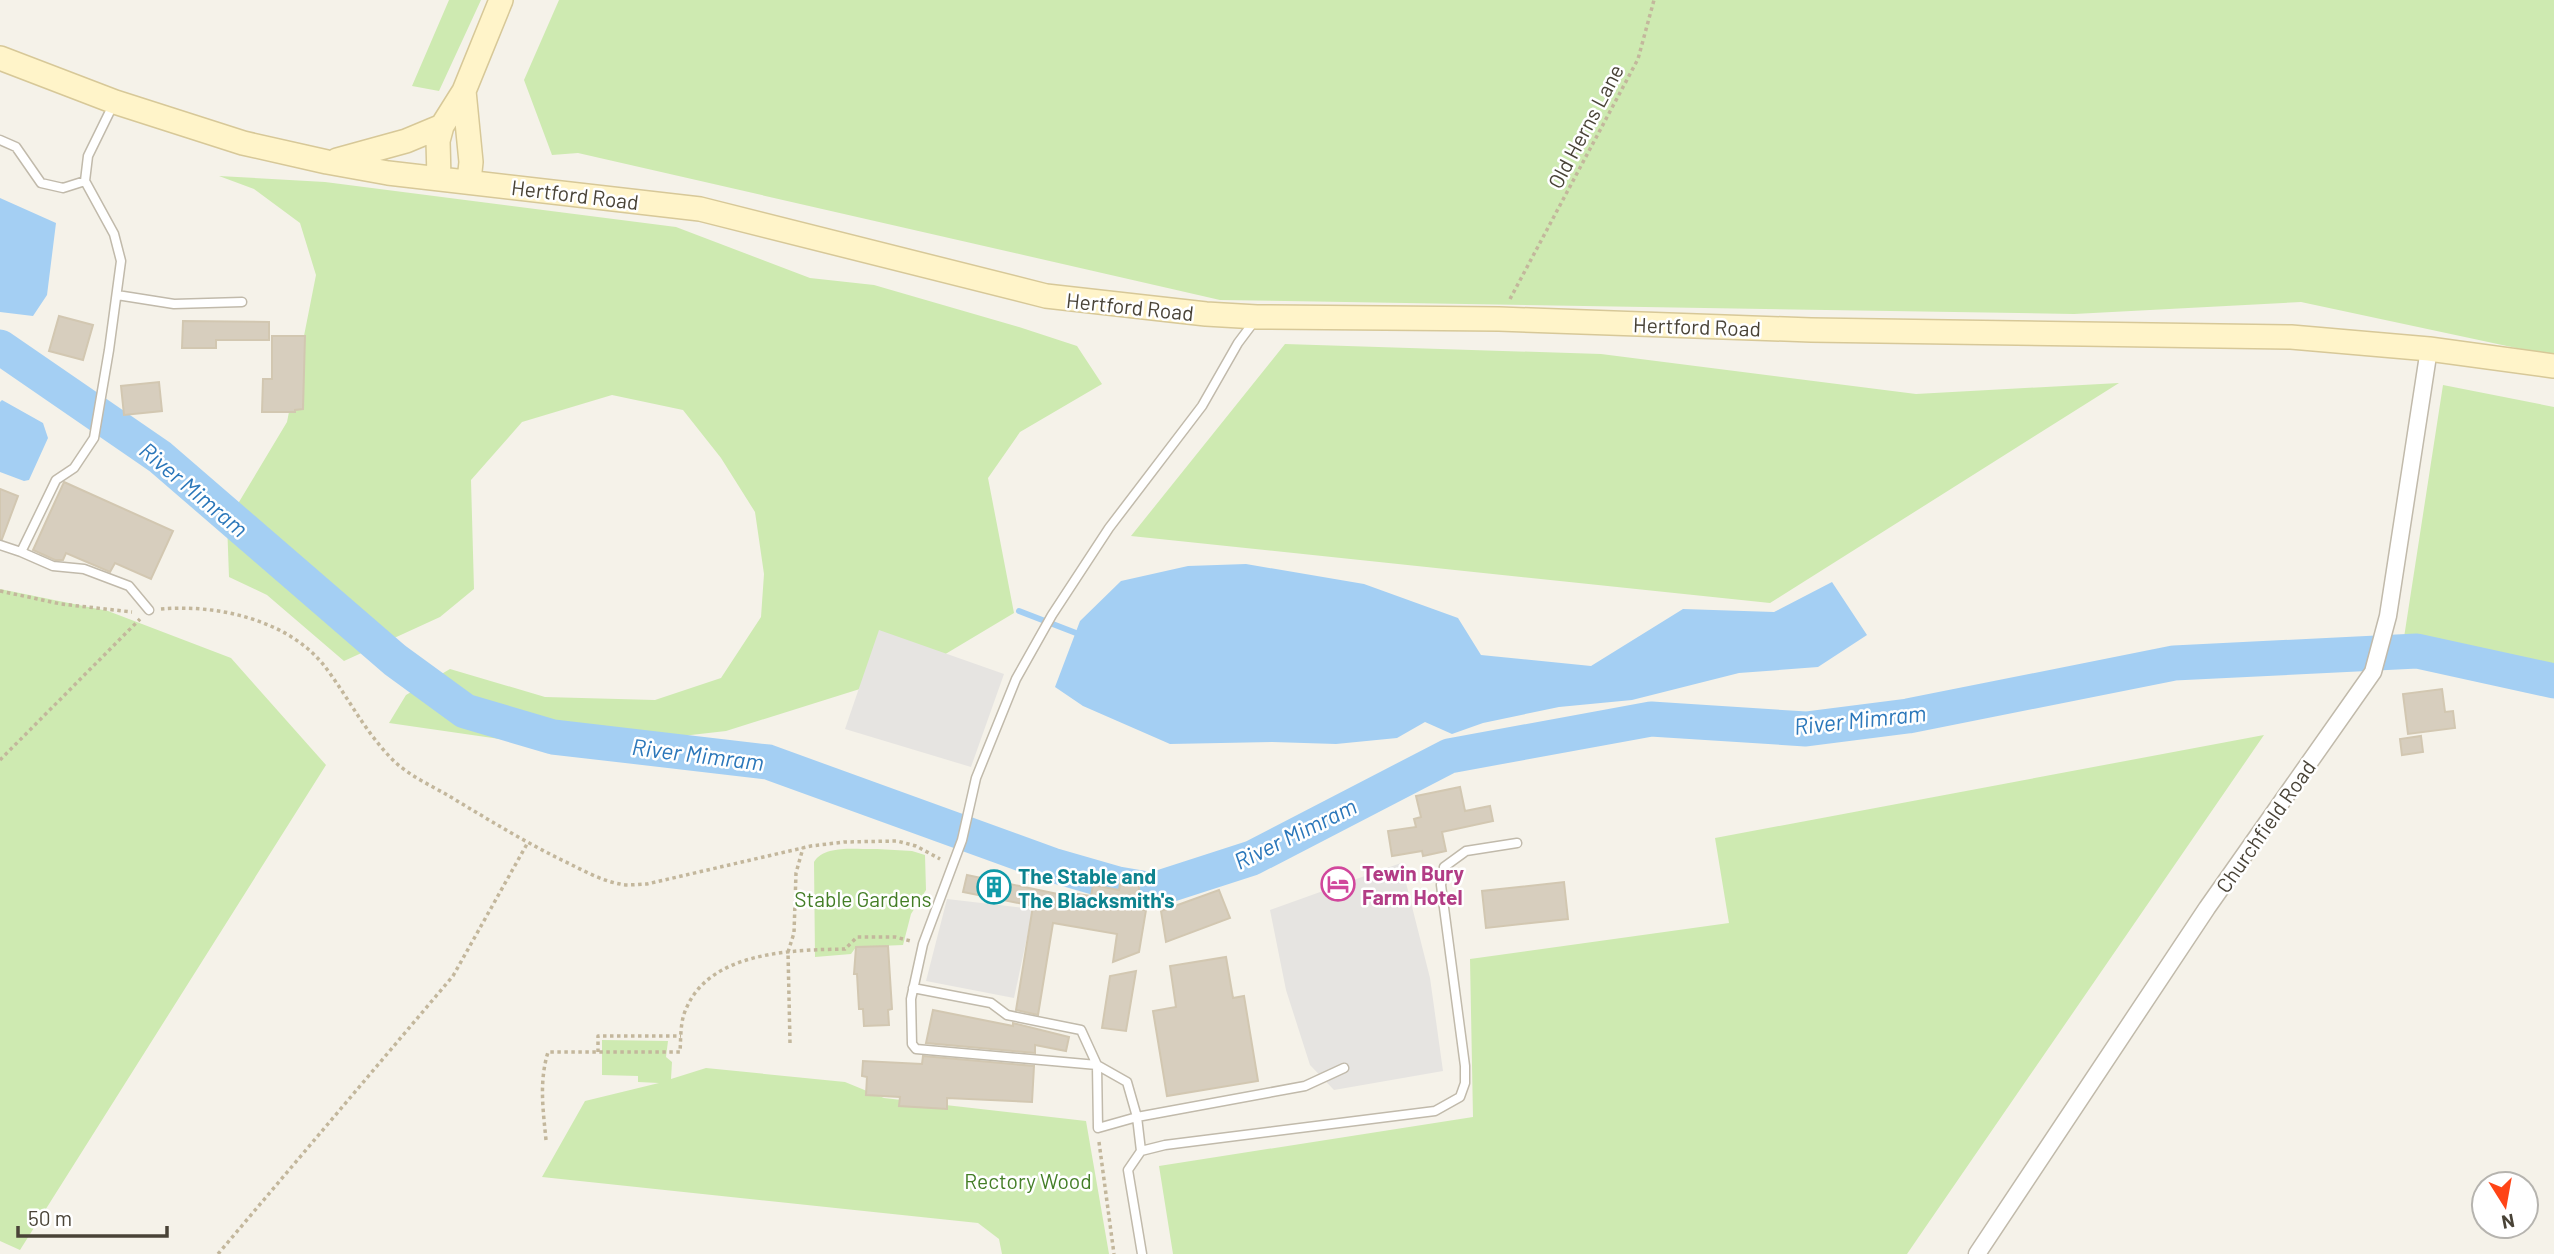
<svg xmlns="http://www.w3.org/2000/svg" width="2554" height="1254" font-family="Barlow,sans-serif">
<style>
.green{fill:#ceeab1}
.parking{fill:#e6e4e1}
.water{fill:#a4cff3}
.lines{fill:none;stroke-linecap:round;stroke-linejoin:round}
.stream{stroke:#a4cff3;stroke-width:6}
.river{stroke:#a4cff3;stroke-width:35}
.building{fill:#d7cebe;stroke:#d2c7b1;stroke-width:2}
.lane-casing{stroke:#c1baab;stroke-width:11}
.street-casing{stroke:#c1baab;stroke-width:19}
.secondary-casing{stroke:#d7c898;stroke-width:26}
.path{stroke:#c3b79c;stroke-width:3.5;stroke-dasharray:3.5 3.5;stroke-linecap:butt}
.lane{stroke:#fff;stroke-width:8}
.street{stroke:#fff;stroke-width:16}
.secondary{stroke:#fff4c9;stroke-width:23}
.labels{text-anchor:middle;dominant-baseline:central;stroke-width:5;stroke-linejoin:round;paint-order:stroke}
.street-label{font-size:21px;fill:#494337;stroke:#fff}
.hotel-label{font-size:21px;font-weight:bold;fill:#b23c85;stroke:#fff;text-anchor:start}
.culture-label{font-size:21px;font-weight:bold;fill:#0d838f;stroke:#fff;text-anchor:start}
.park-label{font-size:21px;fill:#447e27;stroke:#fff}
.water-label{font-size:23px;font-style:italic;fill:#2b77ba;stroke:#fff}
</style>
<rect width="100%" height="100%" fill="#f5f2e9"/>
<path class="green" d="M449,0H481L439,91L412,86Z
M559,0H2554V356L2301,302L2074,314L1220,300L578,153L552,155L524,80Z
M219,176L325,182L676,227L810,278L874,285L1019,327L1077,346L1102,384L1020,432L988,478L1014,613L917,671L726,731L568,749L389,723L406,695L450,669L545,697L655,700L721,678L761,617L764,574L755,512L721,458L683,410L612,395L522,422L471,480L474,589L440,617L344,661L267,595L229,577L227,522L287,422L316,275L300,223L254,189Z
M1285,344L1601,354L1916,394L2119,383L1770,603L1131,536Z
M2443,385L2554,407V692L2401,657Z
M0,589L108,611L231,658L326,765L20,1250L0,1241Z
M2264,735L1907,1254H1173L1159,1166L1473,1117L1470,959L1729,923L1715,838Z
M877,849L912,851L925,855L926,890L911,914L903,945L856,947L851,954L815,957L814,862C825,844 858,850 877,849Z
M602,1040L668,1041L666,1057L672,1062L671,1079L706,1068L845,1082L884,1098L1086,1121L1109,1254H1002L999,1239L978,1223L542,1177L585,1101L659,1083L638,1082V1076L602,1075Z"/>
<path class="parking" d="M879,630L1004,674L971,767L845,729Z
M1401,863L1430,978L1443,1071L1334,1090L1310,1065L1286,990L1270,910Z
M947,899L1033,909L1014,998L926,981Z"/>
<path class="water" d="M0,198L56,223L47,295L33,316L0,312Z
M2,400L43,423L48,438L29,480L24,481L0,472V402Z
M1246,564L1364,584L1458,618L1481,655L1591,666L1683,609L1774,612L1832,582L1867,635L1818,667L1739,673L1632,700L1559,707L1483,723L1452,734L1425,722L1397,738L1336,744L1272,742L1170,744L1083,706L1055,687L1080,621L1121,581L1188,566Z"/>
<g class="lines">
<path class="stream" d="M1019,611L1076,633"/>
<path class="river" d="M0,347L160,457L395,660L465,711L553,737L768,762L1052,865L1118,884L1153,890L1252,858L1449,756L1651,719L1806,729L1908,716L2174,663L2417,651L2554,681"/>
</g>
<path class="building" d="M59,316L93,325L83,360L49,351Z
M183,321L269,322V340H216V348H182Z
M272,336H305L303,409L295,410V412H262L263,379H272Z
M159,382L162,411L124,415L121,386Z
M64,482L173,531L151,579L115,563L110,572L66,553L63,560H55L33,550Z
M0,489L18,496L2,539H0Z
M2442,689L2445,712L2453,711L2455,728L2408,734L2403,694Z
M2421,736L2423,752L2402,755L2400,739Z
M1460,787L1465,811L1490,806L1493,821L1442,832L1446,851L1423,856L1422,851L1392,856L1388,831L1416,827L1414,819L1421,817L1416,796Z
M967,875L1077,898V894L1091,896L1093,885L1119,890L1121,878L1140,881L1136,910H1146L1139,952L1113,962L1117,934L1053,923L1038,1015L1016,1010L1033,906L963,892Z
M1564,882L1568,919L1486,928L1482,891Z
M1219,890L1230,918L1166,942L1161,911Z
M888,946L892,1009L888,1010L889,1025L864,1026L863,1009H859L857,974H854L856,947Z
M1226,957L1233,998L1244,996L1258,1081L1167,1096L1153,1011L1176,1007L1170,966Z
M1136,971L1126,1031L1102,1028L1110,976Z
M933,1010L1013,1026V1023L1069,1037L1066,1051L1035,1045V1053L926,1043Z
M923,1056L1034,1066L1032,1102L947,1098V1109L899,1106L900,1097L866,1095L867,1077L862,1076L863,1061L922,1064Z"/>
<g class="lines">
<defs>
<path id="lane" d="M0,140L16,147L41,183L63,188L85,181
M117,295L174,304L242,302
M0,545L21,552L56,480L74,468L94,438L109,350L121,261L114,234L85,181L88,156L113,105
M21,552L53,566L84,569L129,586L149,610
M913,988L991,1003L1007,1015L1081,1030L1097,1065L1098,1128L1137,1117L1305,1086L1344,1068
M1141,1151L1165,1145L1435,1111L1460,1097L1465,1083V1066L1441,885L1444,867L1466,851L1517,843
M1142,1254L1128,1170L1141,1151L1137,1117L1127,1082L1097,1065L916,1049L912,1044L911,999L923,944L962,840L976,778L1016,679L1052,615L1109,528L1202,406L1238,343L1256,319"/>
<path id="street" d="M1977,1254L2207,908L2373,672L2388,616L2429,349"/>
<path id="secondary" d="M0,58L115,102L243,143L327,162L388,173L700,209L1046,296L1206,314L1257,317L1499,319L1811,330L2291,337L2429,349L2554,366
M464,91L471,162L469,181
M337,160L406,141L442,126
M439,178L438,141L442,126L464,91L501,0"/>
</defs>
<use href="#lane" class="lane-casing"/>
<use href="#street" class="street-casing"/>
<use href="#secondary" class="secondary-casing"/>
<path class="path" d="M1510,299L1638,59L1654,0
M0,591L61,604L132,612
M161,609C217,604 290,620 326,668C350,700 366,734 395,762C410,776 432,786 449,796C489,820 528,844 570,864C586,872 603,881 620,884C628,886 638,884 647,884L811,846L844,842L897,841L916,846L940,859
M0,760L140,619
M790,1043L788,952L794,933L796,873L803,848
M598,1052V1036H681
M546,1140C543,1109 539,1082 548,1052H680C681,1037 680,1022 686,1009C710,951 793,950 845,949L857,937H895L911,941
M1099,1142L1114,1254
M218,1254L453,976L527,844"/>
<use href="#lane" class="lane"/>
<use href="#street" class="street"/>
<use href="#secondary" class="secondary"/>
</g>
<defs>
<symbol id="hotel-ring" viewBox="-11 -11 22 22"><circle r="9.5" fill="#fff" stroke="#d1479c" stroke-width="1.5"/><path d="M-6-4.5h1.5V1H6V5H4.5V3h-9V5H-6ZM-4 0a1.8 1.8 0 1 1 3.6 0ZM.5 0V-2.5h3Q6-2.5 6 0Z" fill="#d1479c"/></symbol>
<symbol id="building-ring" viewBox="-11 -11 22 22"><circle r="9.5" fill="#fff" stroke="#0f9aa8" stroke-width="1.5"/><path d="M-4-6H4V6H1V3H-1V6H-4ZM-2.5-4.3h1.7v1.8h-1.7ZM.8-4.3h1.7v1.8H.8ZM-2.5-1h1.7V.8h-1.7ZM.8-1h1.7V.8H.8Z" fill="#0f9aa8"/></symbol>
</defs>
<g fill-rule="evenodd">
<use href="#hotel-ring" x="1319" y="865" width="38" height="38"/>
<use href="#building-ring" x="975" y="868" width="38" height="38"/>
</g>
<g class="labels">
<g class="street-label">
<text transform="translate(1585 126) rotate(-62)">Old Herns Lane</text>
<text transform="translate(575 194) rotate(7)">Hertford Road</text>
<text transform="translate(1130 306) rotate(6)">Hertford Road</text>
<text transform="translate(1697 326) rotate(2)">Hertford Road</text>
<text transform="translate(2265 826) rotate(-55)">Churchfield Road</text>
</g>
<g class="hotel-label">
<text x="1362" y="872">Tewin Bury<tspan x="1362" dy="24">Farm Hotel</tspan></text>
</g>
<g class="culture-label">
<text x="1018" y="875">The Stable and<tspan x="1018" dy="24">The Blacksmith's</tspan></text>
</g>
<g class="park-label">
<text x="863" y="898">Stable Gardens</text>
<text x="1028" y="1180">Rectory Wood</text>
</g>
<g class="water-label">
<text transform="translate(194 489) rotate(40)">River Mimram</text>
<text transform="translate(1860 719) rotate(-6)">River Mimram</text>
<text transform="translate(698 754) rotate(7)">River Mimram</text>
<text transform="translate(1295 833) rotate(-26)">River Mimram</text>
</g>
</g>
<g transform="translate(2505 1205) rotate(169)"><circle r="33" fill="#ffffff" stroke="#b6b4af" stroke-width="2"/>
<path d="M0-5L12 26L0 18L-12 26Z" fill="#ff4416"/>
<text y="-10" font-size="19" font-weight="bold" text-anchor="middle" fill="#494337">N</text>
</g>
<path d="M18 1226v10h149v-10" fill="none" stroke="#494337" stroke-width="3.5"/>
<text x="28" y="1226" font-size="21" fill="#494337" stroke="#ffffff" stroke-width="5" paint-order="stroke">50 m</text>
</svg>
